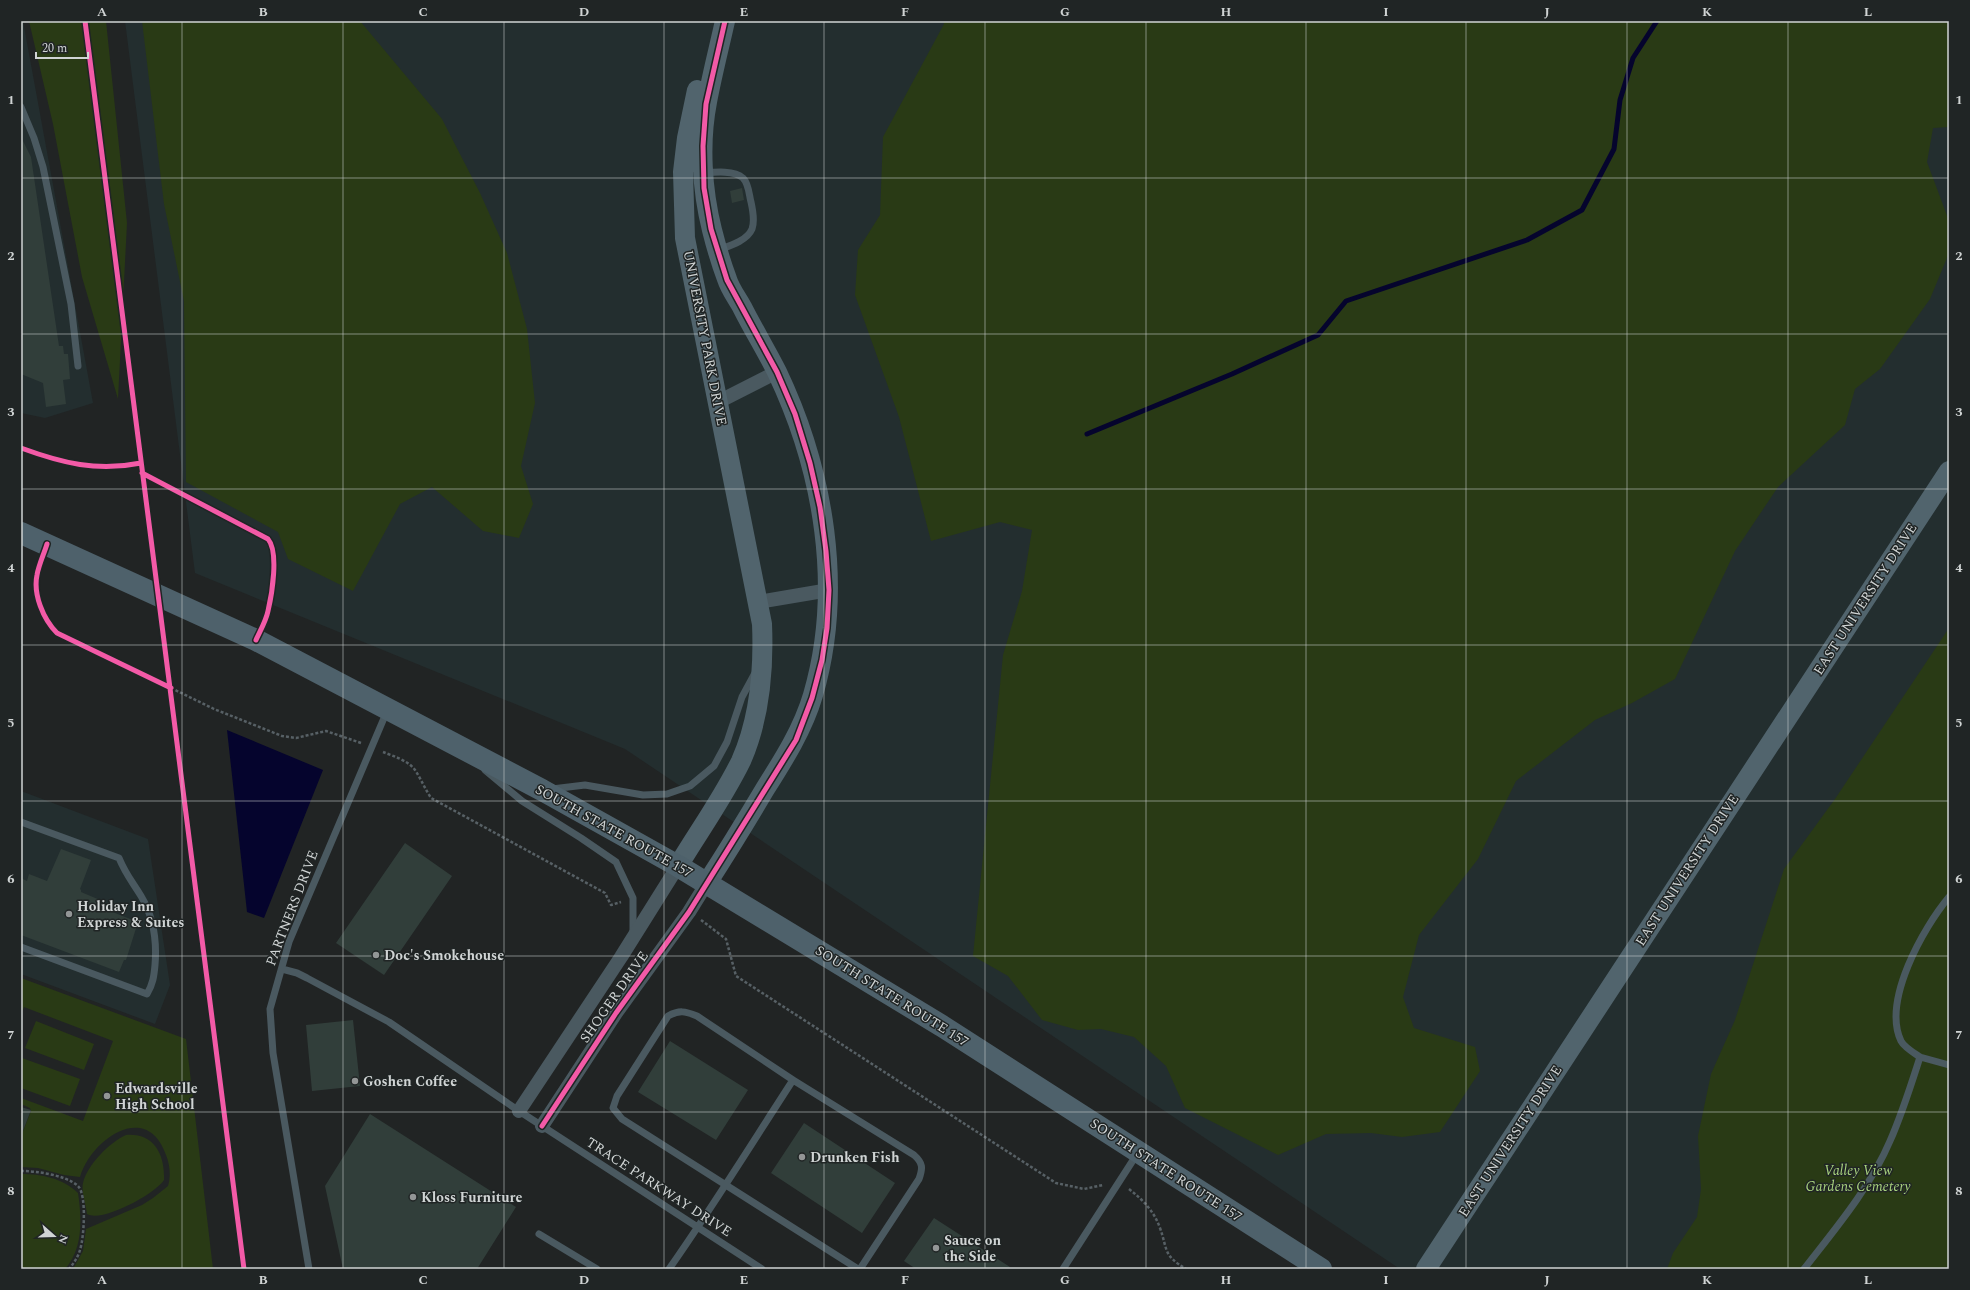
<svg xmlns="http://www.w3.org/2000/svg" width="1970" height="1290" font-family="Spectral,serif">
<style>
.built{fill:#232e2f}
.green{fill:#293a15}
.water{fill:#05042d}
.lines{fill:none;stroke-linecap:round;stroke-linejoin:round}
.stream{stroke:#05042d;stroke-width:5}
.building{fill:#313e3a}
.path{stroke:#576065;stroke-width:2.5;stroke-dasharray:3 2;stroke-linecap:butt}
.lane{stroke:#4a5960;stroke-width:7}
.street{stroke:#4a5960;stroke-width:14}
.secondary{stroke:#51646d;stroke-width:20}
.primary{stroke:#4e616b;stroke-width:22}
.cycleway-casing{stroke:#202525;stroke-width:8}
.cycleway{stroke:#f35aa7;stroke-width:5}
.grid{fill:none;stroke:#d0d4d4;stroke-width:1;stroke-opacity:0.55}
.poi-dot{fill:#939696;stroke:#202525;stroke-width:1.5}
.labels{text-anchor:middle;dominant-baseline:central;stroke-width:3;stroke-linejoin:round;paint-order:stroke}
.street-label{font-size:14px;fill:#d0d4d4;stroke:#202525}
.poi-label{font-size:14px;font-weight:bold;fill:#d0d4d4;stroke:#202525;text-anchor:start}
.park-label{font-size:14px;font-style:italic;fill:#a8d27e;stroke:#202525}
.neatline{fill:none;stroke:#d0d4d4;stroke-width:1.5}
.grid-label{font-size:13px;text-anchor:middle;font-weight:bold;fill:#d0d4d4}
</style>
<rect width="100%" height="100%" fill="#212424"/>
<path class="built" d="M21,21H23L93,403L45,418L21,413Z
M125,21H1949V846L1703,1269H1400L625,749L195,573Z
M21,791L148,839L170,985L155,1024L21,974Z"/>
<path class="green" d="M29,21H106L127,223L118,399L82,277L53,124Z
M142,21H360L442,119L480,193L507,253L527,329L535,403L521,466L533,504L519,538L483,531L432,487L400,504L353,591L288,559L278,532L186,482L184,301L164,204Z
M943,21H1949V127L1933,128L1927,162L1949,221V253L1930,299L1880,369L1855,389L1845,425L1778,487L1735,551L1675,679L1632,703L1595,720L1516,781L1478,859L1419,935L1403,997L1414,1028L1475,1047L1480,1071L1440,1132L1402,1137L1371,1133L1326,1134L1278,1155L1185,1108L1166,1066L1134,1037L1101,1029L1078,1030L1042,1020L1008,976L973,956L1003,655L1022,591L1032,530L1000,522L931,541L899,417L855,295L858,250L880,215L883,137L944,24Z
M1949,628V1269H1667L1673,1253L1697,1217L1701,1189L1698,1136L1711,1074L1735,1020L1784,869L1835,799Z
M21,978L186,1039L213,1269H73L83,1251L86,1229L142,1205L153,1198L168,1186C171,1176 170,1165 166,1155C147,1100 91,1139 80,1177L64,1175L38,1168L21,1167V1136L31,1111L30,1108L21,1104V1098L83,1121L113,1041L24,1007L21,1014Z
M36,1021L94,1044L84,1070L25,1048Z
M22,1058L80,1079L70,1106L21,1088Z
M126,1135C154,1133 165,1154 164,1180C155,1194 102,1223 87,1214C86,1205 81,1191 83,1183C87,1165 110,1142 126,1135Z
M21,1174C41,1174 63,1178 78,1193C82,1219 83,1249 65,1269H21Z"/>
<path class="water" d="M227,730L323,770L264,918L247,912Z"/>
<g class="lines">
<path class="stream" d="M1087,434L1232,374L1318,335L1346,301L1527,240L1582,210L1614,149L1620,100L1633,58L1657,21"/>
</g>
<path class="building" d="M21,137L31,157L59,346H63L64,354H68L70,379L63,380L66,404L46,407L43,383L21,374Z
M742,188L744,200L732,203L730,191Z
M405,843L452,876L384,975L336,943Z
M61,849L91,860L80,889L81,890V892L100,900L97,906L138,922L126,960H124L119,972L21,935V878L27,881L29,874L47,881Z
M353,1020L360,1086L312,1091L306,1025Z
M670,1041L748,1090L716,1140L638,1092Z
M21,1107L31,1110L21,1136Z
M370,1114L516,1207L477,1269H343L325,1186Z
M804,1123L895,1183L862,1233L771,1173Z
M934,1218L1010,1267L1009,1269H916L904,1261Z"/>
<g class="lines">
<path class="path" d="M171,688L214,709L282,736L296,738L326,731L361,743
M383,752C393,756 409,761 415,770C421,779 425,789 431,798L605,893L611,905L621,902
M701,920L726,939L736,976L1056,1183L1084,1189L1103,1185
M21,1171C36,1171 66,1175 78,1186C87,1195 84,1238 80,1250C78,1257 74,1263 69,1269
M1129,1189C1143,1200 1154,1211 1160,1228C1168,1251 1163,1255 1186,1269"/>
<path class="lane" d="M21,107L34,138L43,167L71,304L78,366
M704,173C715,172 734,170 743,178C749,184 749,195 751,202C753,211 755,221 752,229C747,241 729,246 718,250
M485,770L522,801L581,838L616,862L633,898V933
M552,789L585,785L643,795L667,794L690,786L714,766L727,742L742,697L755,673
M21,822L119,858C126,875 132,881 141,896C153,916 157,941 155,965C154,976 153,984 147,994L21,947
M282,969L297,973L307,978L389,1022L519,1111L762,1269
M1920,1057C1914,1053 1904,1047 1901,1041C1882,1001 1923,928 1949,897
M793,1080L914,1155C923,1163 923,1168 919,1179L860,1269
M539,1234L597,1269
M309,1269L273,1053L270,1009L289,942L387,711
M669,1269C712,1208 752,1143 793,1080L697,1016C685,1011 679,1010 668,1016L617,1096L613,1108L622,1119L858,1269
M1063,1269L1137,1154
M1804,1269C1835,1229 1870,1188 1890,1141C1902,1114 1911,1085 1920,1057L1949,1065"/>
<path class="street" d="M718,402L777,372
M758,602L829,590
M519,1111L621,957L678,866
M542,1126L616,1013L689,912L707,883"/>
<path class="secondary" d="M678,866C699,831 723,798 741,761C760,718 764,671 762,624L685,238L683,172L687,138L697,90
M707,883C727,852 746,821 765,789C784,759 803,729 813,695C844,589 824,471 777,372C766,350 753,329 742,307C737,298 730,289 727,279C721,263 716,246 712,230C702,190 699,143 707,102C712,75 719,48 725,21
M1426,1269L1949,471"/>
<path class="primary" d="M21,533L256,640L542,790L678,866L942,1026L1321,1269"/>
<defs>
<path id="cycleway" d="M85,21L244,1269
M21,448C62,463 97,472 141,463
M142,473L268,539C279,552 272,594 268,611C266,621 260,631 256,640
M47,544C44,554 39,564 37,575C33,594 43,619 57,633L171,688
M542,1126L616,1013L689,912L796,740L812,698L822,660L827,628L829,590L826,551L820,507L810,463L795,414L777,372L727,280L711,229L704,188L703,146L706,104L725,21"/>
</defs>
<use href="#cycleway" class="cycleway-casing"/>
<use href="#cycleway" class="cycleway"/>
</g>
<path class="grid" d="M182,21V1269M343,21V1269M504,21V1269M664,21V1269M824,21V1269M985,21V1269M1146,21V1269M1306,21V1269M1466,21V1269M1627,21V1269M1788,21V1269M21,178H1949M21,334H1949M21,489H1949M21,645H1949M21,801H1949M21,956H1949M21,1112H1949"/>
<g class="poi-dot">
<circle cx="69" cy="914" r="4"/>
<circle cx="376" cy="955" r="4"/>
<circle cx="355" cy="1081" r="4"/>
<circle cx="107" cy="1096" r="4"/>
<circle cx="802" cy="1157" r="4"/>
<circle cx="413" cy="1197" r="4"/>
<circle cx="936" cy="1248" r="4"/>
</g>
<g class="labels">
<g class="street-label">
<text transform="translate(705 338) rotate(79)">UNIVERSITY PARK DRIVE</text>
<text transform="translate(1865 599) rotate(-57)">EAST UNIVERSITY DRIVE</text>
<text transform="translate(614 831) rotate(29)">SOUTH STATE ROUTE 157</text>
<text transform="translate(1687 870) rotate(-57)">EAST UNIVERSITY DRIVE</text>
<text transform="translate(292 908) rotate(-69)">PARTNERS DRIVE</text>
<text transform="translate(892 996) rotate(32)">SOUTH STATE ROUTE 157</text>
<text transform="translate(614 997) rotate(-55)">SHOGER DRIVE</text>
<text transform="translate(1510 1141) rotate(-57)">EAST UNIVERSITY DRIVE</text>
<text transform="translate(1166 1170) rotate(33)">SOUTH STATE ROUTE 157</text>
<text transform="translate(659 1187) rotate(33)">TRACE PARKWAY DRIVE</text>
</g>
<g class="poi-label">
<text x="77" y="906">Holiday Inn<tspan x="77" dy="16">Express &amp; Suites</tspan></text>
<text x="384" y="955">Doc's Smokehouse</text>
<text x="363" y="1081">Goshen Coffee</text>
<text x="115" y="1088">Edwardsville<tspan x="115" dy="16">High School</tspan></text>
<text x="810" y="1157">Drunken Fish</text>
<text x="421" y="1197">Kloss Furniture</text>
<text x="944" y="1240">Sauce on<tspan x="944" dy="16">the Side</tspan></text>
</g>
<g class="park-label">
<text x="1858" y="1170">Valley View<tspan x="1858" dy="16">Gardens Cemetery</tspan></text>
</g>
</g>
<rect width="1970" height="1290" fill="none" stroke="#202525" stroke-width="44"/>
<g transform="translate(54 1236) rotate(110)" stroke="#202525" stroke-width="3" paint-order="stroke">
<path d="M0-3L7 15L0 10L-7 15Z" fill="#d0d4d4"/>
<text y="-6" font-size="11" font-weight="bold" text-anchor="middle" fill="#d0d4d4">N</text>
</g>
<path d="M36 52v6h52v-6" fill="none" stroke="#d0d4d4" stroke-width="2"/>
<text x="42" y="52" font-size="12" fill="#d0d4d4" stroke="#202525" stroke-width="3" paint-order="stroke">20 m</text>
<rect x="22" y="22" width="1926" height="1246" class="neatline"/>
<g class="grid-label">
<text x="102" y="16">A</text>
<text x="263" y="16">B</text>
<text x="423" y="16">C</text>
<text x="584" y="16">D</text>
<text x="744" y="16">E</text>
<text x="905" y="16">F</text>
<text x="1065" y="16">G</text>
<text x="1226" y="16">H</text>
<text x="1386" y="16">I</text>
<text x="1547" y="16">J</text>
<text x="1707" y="16">K</text>
<text x="1868" y="16">L</text>
<text x="11" y="104">1</text>
<text x="1959" y="104">1</text>
<text x="11" y="260">2</text>
<text x="1959" y="260">2</text>
<text x="11" y="416">3</text>
<text x="1959" y="416">3</text>
<text x="11" y="572">4</text>
<text x="1959" y="572">4</text>
<text x="11" y="727">5</text>
<text x="1959" y="727">5</text>
<text x="11" y="883">6</text>
<text x="1959" y="883">6</text>
<text x="11" y="1039">7</text>
<text x="1959" y="1039">7</text>
<text x="11" y="1195">8</text>
<text x="1959" y="1195">8</text>
<text x="102" y="1284">A</text>
<text x="263" y="1284">B</text>
<text x="423" y="1284">C</text>
<text x="584" y="1284">D</text>
<text x="744" y="1284">E</text>
<text x="905" y="1284">F</text>
<text x="1065" y="1284">G</text>
<text x="1226" y="1284">H</text>
<text x="1386" y="1284">I</text>
<text x="1547" y="1284">J</text>
<text x="1707" y="1284">K</text>
<text x="1868" y="1284">L</text>
</g>
</svg>
